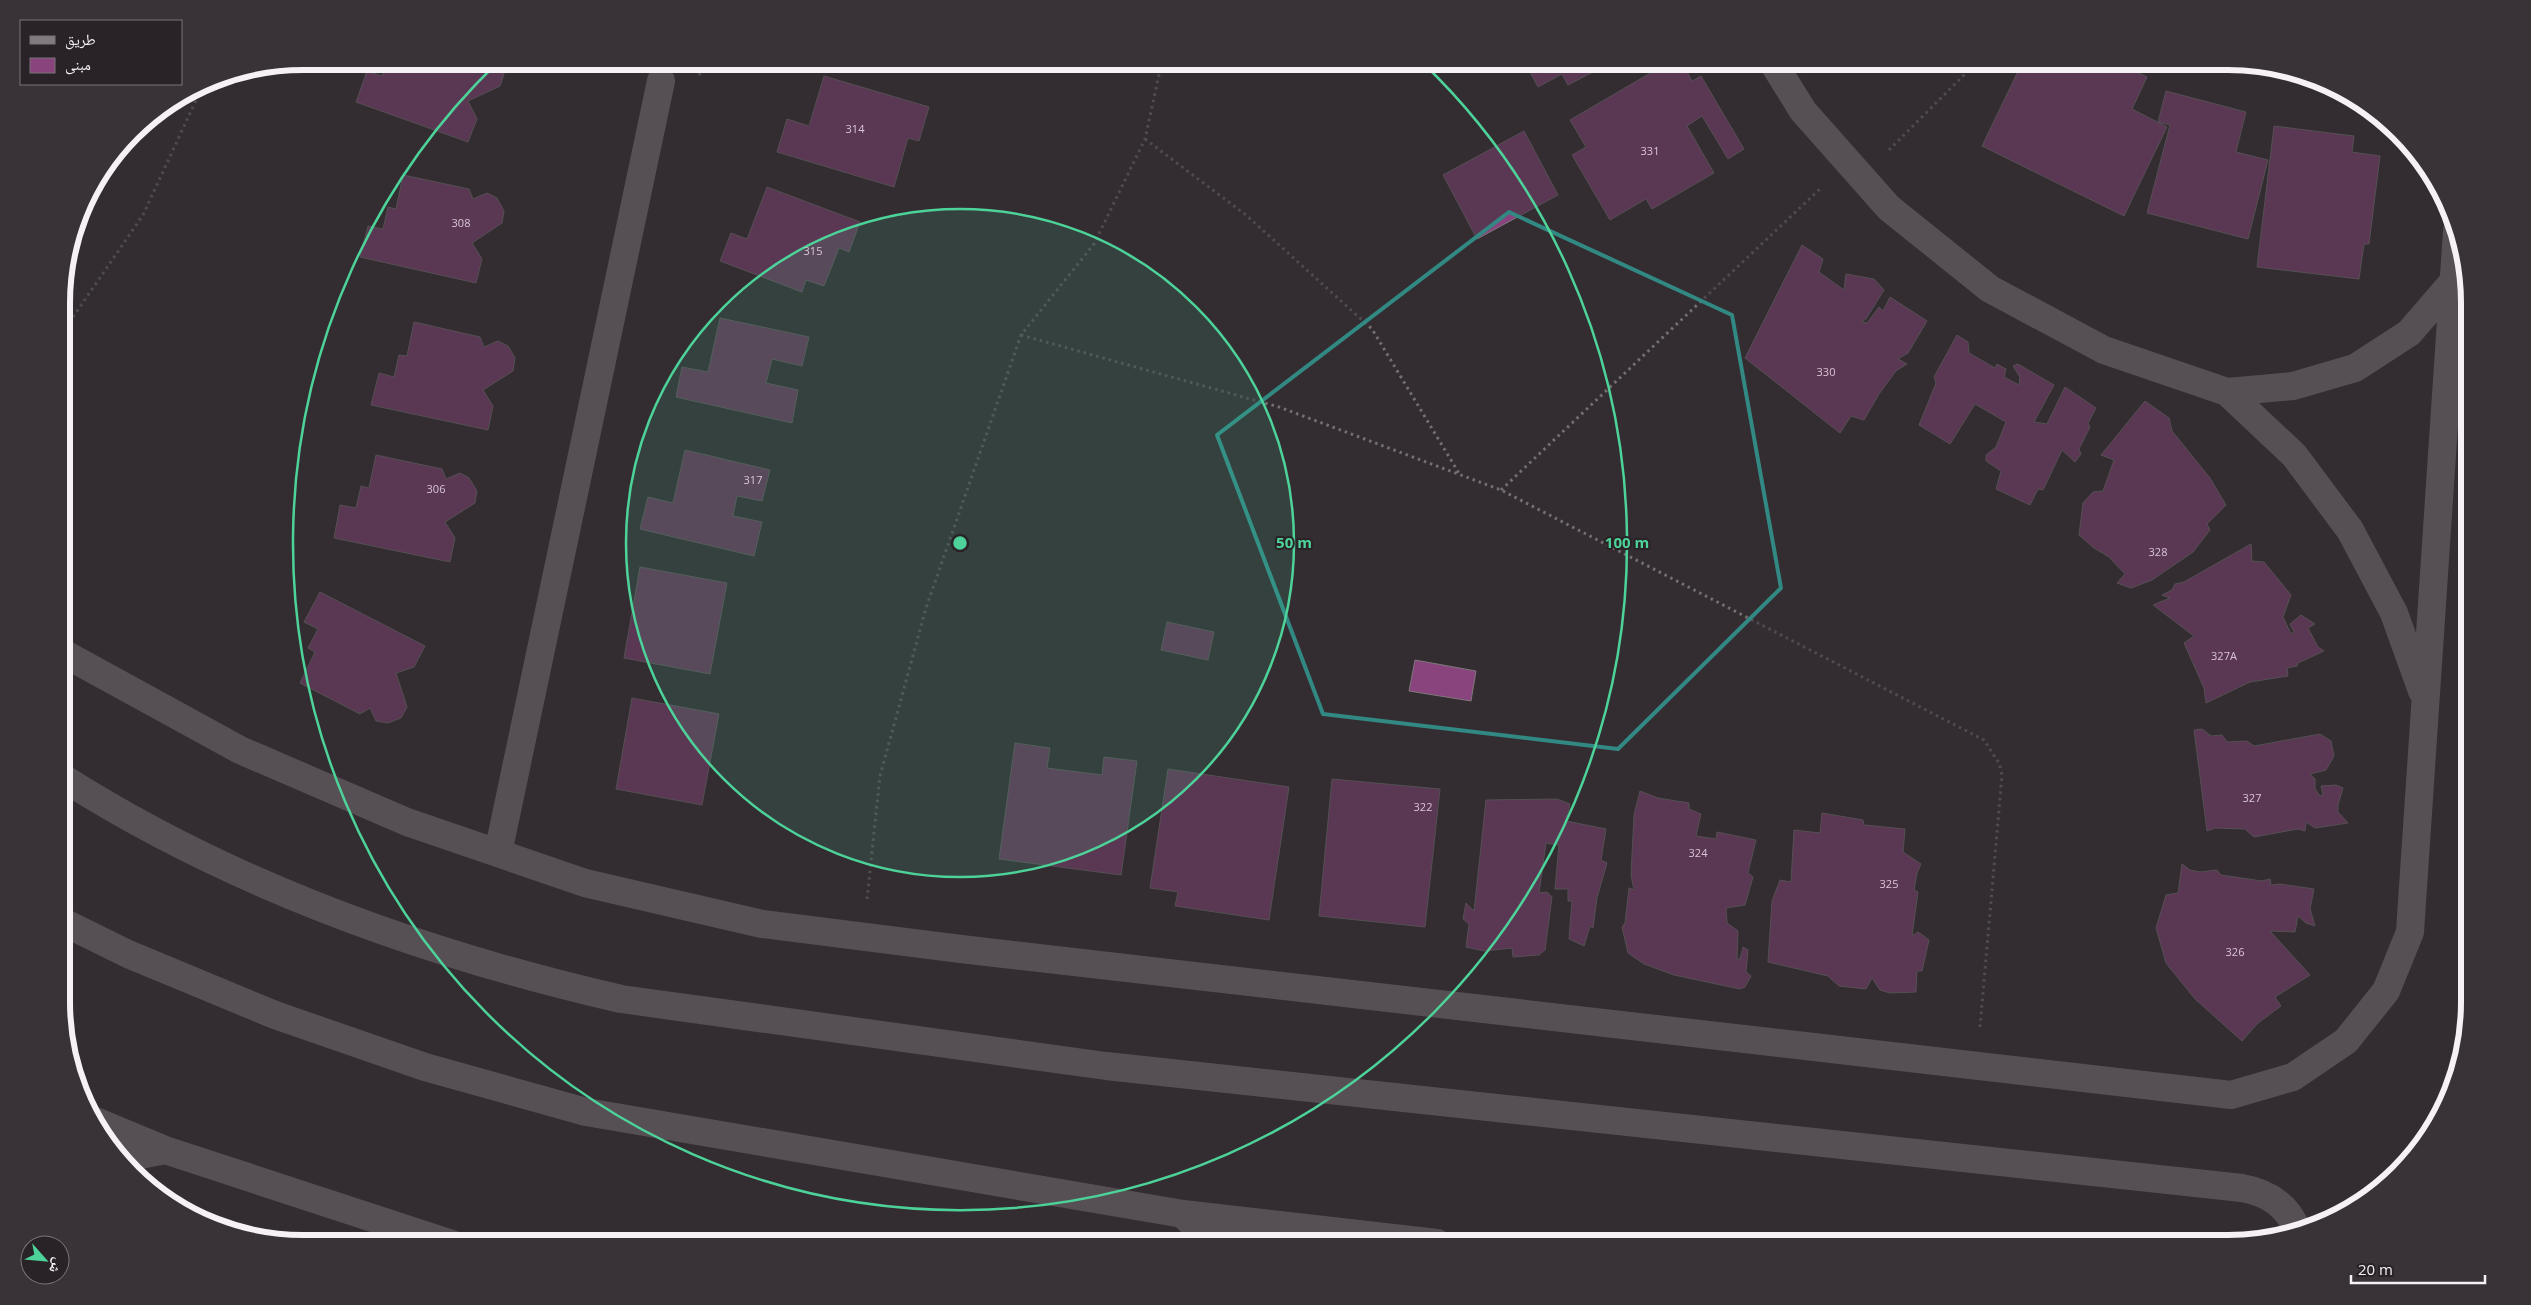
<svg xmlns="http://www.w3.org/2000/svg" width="2531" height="1305" font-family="'Open Sans','Noto Naskh Arabic',sans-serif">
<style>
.building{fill:#89447d;stroke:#7e787c}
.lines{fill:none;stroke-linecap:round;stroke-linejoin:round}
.path{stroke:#746f72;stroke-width:3;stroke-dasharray:2.5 4;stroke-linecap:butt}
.minor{stroke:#817b80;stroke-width:28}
.marked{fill:none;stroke:#328882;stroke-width:4;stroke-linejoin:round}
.ring{fill:none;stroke:#4dd39a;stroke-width:2.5}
.labels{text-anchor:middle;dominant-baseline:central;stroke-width:4;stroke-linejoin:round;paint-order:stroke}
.number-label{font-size:11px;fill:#dac6d6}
.rim{fill:none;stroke:#f5f1f4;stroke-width:6}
.centre{fill:#4dd39a;stroke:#292327;stroke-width:2.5}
.ring-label{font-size:15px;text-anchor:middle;font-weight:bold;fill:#4dd39a;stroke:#292327;stroke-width:4;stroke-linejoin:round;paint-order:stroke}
</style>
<rect width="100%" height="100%" fill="#332d31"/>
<path class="building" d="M387,61H499L504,74L500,86L468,101L477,119L468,142L356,102L367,71L382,76Z
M1524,61H1614L1568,85L1562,74L1538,87Z
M1671,61H1681L1692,81L1701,76L1744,149L1728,159L1702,116L1687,126L1714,173L1652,209L1646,199L1610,220L1572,155L1586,147L1570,120Z
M2023,61H2114L2147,77L2132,109L2167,127L2124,216L1982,146Z
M824,76L929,107L919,141L908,138L894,187L777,152L787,119L809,126Z
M2166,91L2246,112L2236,152L2268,160L2248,239L2147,213L2170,125L2158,122Z
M2274,126L2354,136L2352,152L2380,156L2369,244H2364L2359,279L2257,267Z
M1524,131L1558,195L1477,239L1443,175Z
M403,175L469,189L473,199L487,193L497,198L504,211L502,223L472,243L482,259L476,283L360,257L368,226L383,229L388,207L396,209Z
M767,187L860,222L849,252L839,248L824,286L806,280L802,292L720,261L731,233L747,239Z
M1802,245L1823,259L1819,272L1844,290L1846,274L1874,279L1884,290L1866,319L1861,322L1867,323L1879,307L1883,311L1890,297L1927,321L1908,353L1898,359L1907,364L1896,371L1879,394L1864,420L1851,416L1840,433L1745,358Z
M720,318L809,337L802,366L772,359L766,383L798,390L792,423L676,397L682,367L708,372Z
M414,322L480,337L484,347L498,341L508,346L515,358L513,371L483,390L493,406L488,430L371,405L379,373L394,377L399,355L407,356Z
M1957,335L1968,342L1969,353L1995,368L1997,364L2006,369L2004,377L2019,385L2020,377L2013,366L2018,364L2054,385L2034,422L2047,424L2065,387L2096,408L2088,423L2090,427L2079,449L2081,454L2075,462L2062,450L2043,490L2038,489L2030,505L1996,489L2001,471L1986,461V455L1996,447L2006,422L1975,404L1950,444L1919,425L1936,383L1934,377Z
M2145,401L2169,418L2172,431L2210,478L2226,505L2207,524L2210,530L2193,552L2152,580L2131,588L2117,583L2125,574L2109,557L2094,548L2079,535L2083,503L2093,492L2103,491L2114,460L2101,455Z
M685,450L770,470L762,501L737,496L733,516L762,522L754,556L640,529L648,497L673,503Z
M376,455L442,469L446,479L460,473L469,478L477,491L475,503L445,522L455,538L450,562L334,538L340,505L356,508L361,486L369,488Z
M2251,544L2252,561L2264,562L2291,595L2283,617L2291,634L2294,632L2290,624L2301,615L2315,624L2308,628L2318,647L2324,651L2298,663L2297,666L2287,668L2288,676L2250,682L2206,703L2204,688L2184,643L2194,636L2153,605L2170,598L2162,595L2172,590L2175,584L2184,582Z
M640,567L727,583L710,674L624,658Z
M320,592L425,646L414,667L396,673L407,707L401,718L388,723L376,721L370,708L360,714L300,683L315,652L308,648L318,629L304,622Z
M1167,622L1214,632L1208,660L1161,650Z
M1415,660L1476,671L1471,701L1409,691Z
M632,698L719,714L702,805L616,789Z
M2202,729L2211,736L2222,735L2227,742L2247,741L2254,746L2320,734L2331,741L2334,756L2326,770L2310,774L2315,779V789L2320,796L2323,795L2321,786L2336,785L2343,788L2338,805V812L2348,823L2315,828L2306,822L2305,831L2298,829L2254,837L2245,829L2215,828L2207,831L2194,730Z
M1015,743L1050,748L1047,768L1102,775L1104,757L1137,761L1121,875L999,859Z
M1168,769L1289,787L1269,920L1175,906L1178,892L1150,888Z
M1332,779L1440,789L1425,927L1319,916Z
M1640,791L1658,798L1689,803V809L1701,814L1696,836L1716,839L1717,832L1756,840L1748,873L1753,877L1745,905L1726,908L1727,923L1738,931L1737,959H1740L1743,947L1748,950L1746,972L1751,976L1745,987L1740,989L1674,975L1644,964L1628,953L1622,927L1625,923L1629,888L1634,890L1631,875L1634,815Z
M1557,799L1570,804L1566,821L1606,829L1601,860L1607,863L1597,898L1593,928L1590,926L1584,946L1569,939L1572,901H1568V889H1555L1559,845L1546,843L1539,893L1547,892L1552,897L1545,950L1539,955L1513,957L1512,948L1484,951L1466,947L1469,924L1463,919L1466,903L1474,911L1486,800Z
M1822,813L1863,820L1864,825L1905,829L1903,852L1921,864L1917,873L1914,890L1918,892L1912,936L1918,932L1929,940L1922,971H1917L1916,992L1890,993L1880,990L1872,978L1866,989L1839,986L1828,976L1768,962L1772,901L1780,880L1791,882L1794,830L1820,833Z
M2182,864L2190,870L2200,872L2217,870L2221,875L2262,881L2270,879L2271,885L2280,884L2314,889L2310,909L2315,926L2306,923L2298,916L2295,932L2270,931L2310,975L2275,997L2281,1006L2258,1023L2242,1041L2195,999L2166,963L2156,928L2166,895L2178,893Z"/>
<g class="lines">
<path class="path" d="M699,75L708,61
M1145,139L1246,215L1372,329L1460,475
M1889,150L1978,61
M62,333L143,215L203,85
M1021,335L1279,407L1501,490L1984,740L1999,763L2002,775L1980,1027
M1501,490L1821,188
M867,899L880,776L926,608L1021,335L1094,244L1145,139L1162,61"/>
<path class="minor" d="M1772,61L1803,111L1889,208L1990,289L2104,350L2227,392L2293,386L2355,368L2409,333L2453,282
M2227,392L2294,455L2350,530L2394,613L2422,691
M63,653L240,750L407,822L585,883L762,924L961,949L2231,1095L2293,1077L2346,1041L2386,991L2410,932L2457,231
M63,778C233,886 425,954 621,999L1106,1066L2242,1188C2270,1193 2288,1206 2298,1232
M498,853L661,81
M63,922L128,954L275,1015L425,1067L586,1112L1183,1214L1437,1243
M95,1121L165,1150L452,1244
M120,1159L165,1150
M1183,1214L1199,1230L1207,1244"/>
</g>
<path d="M0 0H2531V1305H0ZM1509,212L1732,315L1781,588L1618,749L1323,714L1217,435Z" fill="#332d31" fill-opacity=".55" fill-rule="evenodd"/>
<path class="marked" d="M1509,212L1732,315L1781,588L1618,749L1323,714L1217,435Z"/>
<circle cx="960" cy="543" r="334" fill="#4dd39a" fill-opacity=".12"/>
<g class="ring">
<circle cx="960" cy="543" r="334"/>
<path d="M1423 63A667 667 0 1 1 497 63"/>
</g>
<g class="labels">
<g class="number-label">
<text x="855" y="128">314</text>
<text x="1650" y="150">331</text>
<text x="461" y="222">308</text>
<text x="813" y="250">315</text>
<text x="1826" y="371">330</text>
<text x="753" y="479">317</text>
<text x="436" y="488">306</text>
<text x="2158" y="551">328</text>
<text x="2224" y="655">327A</text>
<text x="2252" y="797">327</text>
<text x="1423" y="806">322</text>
<text x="1698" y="852">324</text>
<text x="1889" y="883">325</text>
<text x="2235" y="951">326</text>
</g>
</g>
<path d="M0 0H2531V1305H0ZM303 70H2228A233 233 0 0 1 2461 303V1002A233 233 0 0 1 2228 1235H303A233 233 0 0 1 70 1002V303A233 233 0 0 1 303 70Z" fill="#393337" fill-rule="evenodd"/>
<path class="rim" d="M303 70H2228A233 233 0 0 1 2461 303V1002A233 233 0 0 1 2228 1235H303A233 233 0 0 1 70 1002V303A233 233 0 0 1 303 70Z"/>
<circle cx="960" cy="543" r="8" class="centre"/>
<g class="ring-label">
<text x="1294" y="548">50 m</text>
<text x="1627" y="548">100 m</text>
</g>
<rect x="20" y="20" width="162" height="65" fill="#292327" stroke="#7b7579"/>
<rect x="30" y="36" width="25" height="8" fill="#817b80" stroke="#7b7579"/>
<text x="65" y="45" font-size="15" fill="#f5f1f4">طريق</text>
<rect x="30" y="58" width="25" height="15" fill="#89447d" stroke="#7b7579"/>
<text x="65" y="70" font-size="15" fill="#f5f1f4">مبنى</text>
<g transform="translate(45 1260) rotate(117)"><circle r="24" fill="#292327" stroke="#7b7579"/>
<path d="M0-4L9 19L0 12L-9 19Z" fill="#4dd39a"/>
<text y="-8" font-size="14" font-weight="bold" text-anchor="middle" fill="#f5f1f4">ش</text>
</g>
<path d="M2351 1275v8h134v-8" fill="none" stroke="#f5f1f4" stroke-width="2.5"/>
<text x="2358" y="1275" font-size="15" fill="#f5f1f4" stroke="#292327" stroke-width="4" paint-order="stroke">20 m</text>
</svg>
